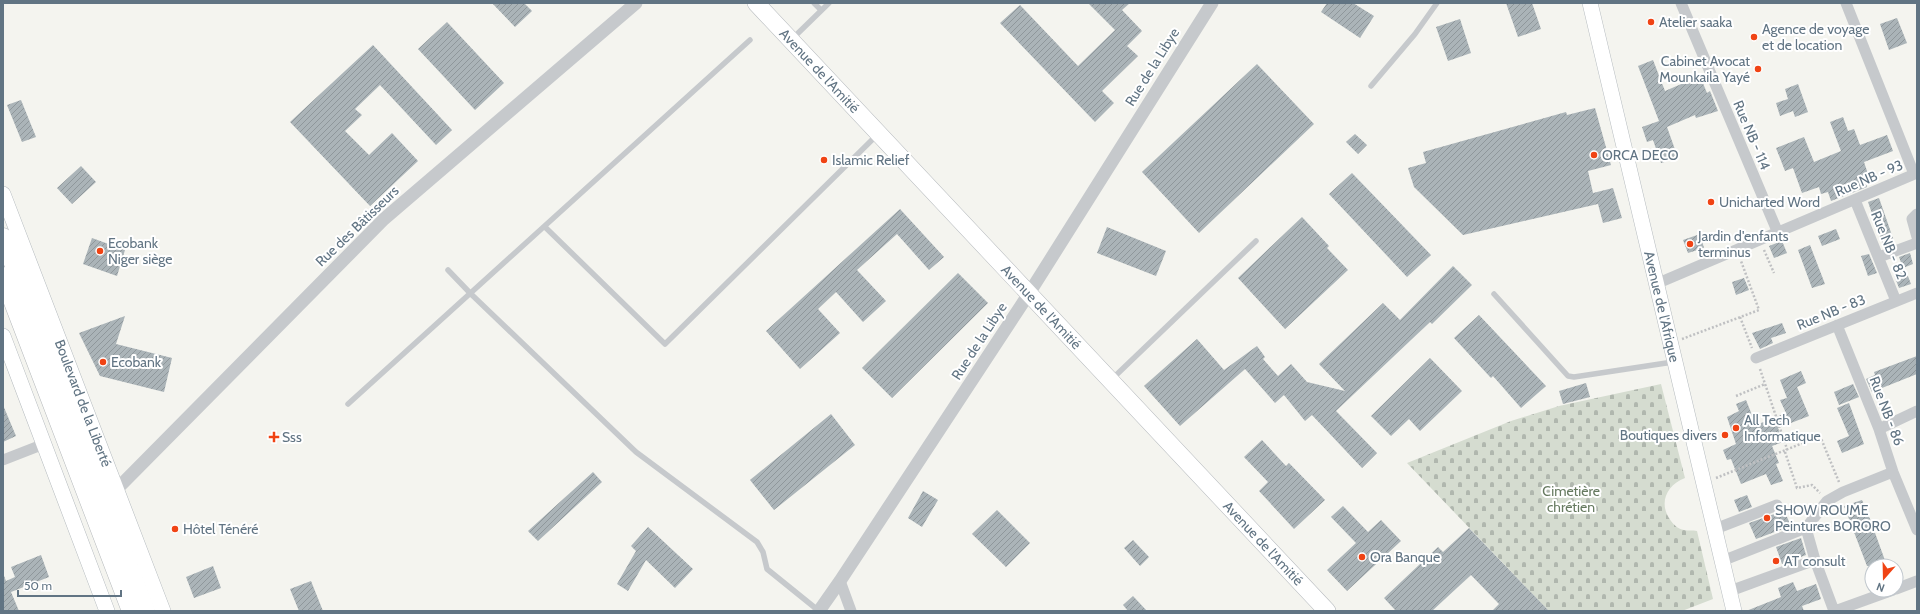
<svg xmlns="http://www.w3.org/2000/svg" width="1920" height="614" font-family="Cabin,sans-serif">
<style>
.cemetery{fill:url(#cemetery-stones)}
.building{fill:url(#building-hatch)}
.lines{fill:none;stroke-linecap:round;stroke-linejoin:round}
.secondary-casing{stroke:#b5bbbf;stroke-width:16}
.primary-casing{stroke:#b6babe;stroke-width:18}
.trunk-casing{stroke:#b5b9bc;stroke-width:19}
.path{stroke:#bfc0c2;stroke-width:2.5;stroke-dasharray:2 2;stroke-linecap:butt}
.service{stroke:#c6c9cc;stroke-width:5.5}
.minor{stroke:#c6c9cc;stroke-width:11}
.tertiary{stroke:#c6c9cc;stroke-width:13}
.secondary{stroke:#fff;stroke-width:15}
.primary{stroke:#fff;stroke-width:17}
.trunk{stroke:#fff;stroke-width:18}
.poi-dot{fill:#f04314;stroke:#fff;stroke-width:1.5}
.labels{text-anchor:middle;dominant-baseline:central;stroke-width:4;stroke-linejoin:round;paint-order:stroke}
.poi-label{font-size:14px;fill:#617483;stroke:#fff;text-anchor:start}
.street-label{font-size:14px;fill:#617483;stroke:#fff}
.park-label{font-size:14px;fill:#667a60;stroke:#fff}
</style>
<defs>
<pattern id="cemetery-stones" width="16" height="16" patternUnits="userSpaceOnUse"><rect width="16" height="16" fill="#d5dcd0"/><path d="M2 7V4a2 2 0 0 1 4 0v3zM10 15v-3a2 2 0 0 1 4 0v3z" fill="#b0b7ae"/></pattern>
<pattern id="building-hatch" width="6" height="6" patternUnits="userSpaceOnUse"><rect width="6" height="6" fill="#abb4b8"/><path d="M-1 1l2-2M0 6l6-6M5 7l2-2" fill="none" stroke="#8f979b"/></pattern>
</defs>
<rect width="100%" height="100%" fill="#f4f4ef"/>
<path class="cemetery" d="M1661,384L1685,478C1666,485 1658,504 1671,521C1674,525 1678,529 1684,530C1688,531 1693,530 1697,531L1713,599L1682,611H1549L1407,463L1511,421L1559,406Z"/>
<path class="building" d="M492,3H524L532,11L515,27Z
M1088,3H1130L1122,10L1142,31L1127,46L1138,56L1102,91L1114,103L1095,122L1000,23L1020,5L1078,66L1115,30Z
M1327,3H1353L1374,16L1360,38L1321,12Z
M1506,3H1532L1541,29L1518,37Z
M1897,18L1907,43L1889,50L1880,24Z
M1460,19L1471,53L1448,61L1436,27Z
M447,22L504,83L475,110L418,49Z
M373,45L452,130L436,145L380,85L355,109L362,115L345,131L369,155L392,133L418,161L370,206L290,122Z
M1653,60L1665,91L1700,76L1707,93L1710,91L1718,111L1696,118L1695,115L1667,127L1678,158L1661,163L1653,140L1647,142L1642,127L1659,121L1638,66Z
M1257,64L1314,124L1199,233L1142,172Z
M1798,84L1808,112L1795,117L1793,111L1780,116L1776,103L1788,99L1785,89Z
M21,100L36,137L22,142L7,105Z
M1595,108L1611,165L1588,171L1593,193L1613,188L1622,218L1603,223L1598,204L1463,235L1414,187L1408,168L1426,163L1423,152L1566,112L1567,115Z
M1843,117L1848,131L1854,129L1860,145L1887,135L1893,151L1864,162L1869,177L1864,178L1867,187L1831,201L1828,192L1821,194L1819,187L1802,193L1793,168L1785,171L1776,148L1804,137L1814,162L1841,151L1830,122Z
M1355,134L1367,145L1358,154L1346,142Z
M81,166L96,182L72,204L57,188Z
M1352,173L1431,255L1407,277L1329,194Z
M1879,198L1895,244L1884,248L1868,202Z
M900,209L944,257L929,270L897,234L857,270L886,301L863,322L836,292L818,309L840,333L800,369L766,331Z
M1302,217L1329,246L1327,248L1348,270L1285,329L1238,278Z
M1107,227L1166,251L1156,276L1097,253Z
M1836,229L1840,239L1822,246L1818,236Z
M1700,234L1704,248L1688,253L1683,240Z
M92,238L125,250L117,276L83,264Z
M1782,241L1787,253L1774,258L1769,246Z
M1810,245L1825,284L1812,288L1798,250Z
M1910,253L1913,264L1903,268L1899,257Z
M1869,254L1877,273L1868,276L1861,256Z
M1453,266L1472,285L1432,324L1430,322L1336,411L1377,453L1362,468L1312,415L1305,421L1284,395L1275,403L1245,369L1180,426L1144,386L1197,339L1224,370L1257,346L1265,357L1263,359L1278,376L1291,364L1307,382L1345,391L1319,364L1383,303L1400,320Z
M1906,271L1911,284L1899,288L1894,275Z
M958,273L988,303L892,398L862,368Z
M1744,278L1749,290L1736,295L1732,282Z
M1479,315L1546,386L1521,408L1493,376L1491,378L1454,338Z
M125,316L116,344L172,358L164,392L100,376L79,333Z
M1782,323L1786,333L1771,338L1773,343L1760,349L1752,333Z
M1917,356V374L1872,392L1866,379L1875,375L1874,372Z
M1430,358L1462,391L1420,431L1409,419L1391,436L1371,416Z
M1801,371L1806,383L1797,387L1809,416L1778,428L1783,442L1772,446L1779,463L1776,464L1783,481L1771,485L1766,474L1741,484L1731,459L1727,460L1723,450L1736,444L1727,417L1739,411L1736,404L1746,400L1756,425L1786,413L1780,400L1787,398L1780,380Z
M1586,383L1590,397L1563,404L1559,391Z
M1853,384L1859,397L1839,405L1834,392Z
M1849,403L1864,444L1842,453L1837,441L1849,436L1837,408Z
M3,405L16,436L3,442Z
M831,414L855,445L774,510L750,480Z
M1262,440L1286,466L1289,463L1325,500L1294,529L1259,491L1268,482L1244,457Z
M593,472L602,482L538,541L528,531Z
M923,491L938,500L922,527L908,518Z
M1747,495L1752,507L1739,512L1734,500Z
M1862,500L1870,519L1887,566H1867L1844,506Z
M1343,506L1368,532L1381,520L1401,541L1347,591L1327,570L1356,543L1331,517Z
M1783,508L1791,526L1756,539L1749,523L1780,512Z
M997,510L1030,543L1006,567L972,534Z
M648,527L693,569L675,588L646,560L628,591L617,584L636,551L631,546Z
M1469,528L1549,611H1492L1499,604L1471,575L1432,611H1396L1384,598L1438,547L1443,552Z
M1801,538L1806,555L1782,564L1776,547Z
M1133,540L1149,557L1140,566L1124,548Z
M41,555L49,577L11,592L19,611H3V573L6,581L15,577L11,567Z
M213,566L221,588L194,598L186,577Z
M311,581L323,611H299L290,589Z
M1793,582L1797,591L1816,584L1821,599L1802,606L1804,611H1746L1781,597L1778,588Z
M1133,596L1147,611H1128L1123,605Z"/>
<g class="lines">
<defs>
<g id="secondary">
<path id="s1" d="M1590,3L1734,611"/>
<path id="s2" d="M3,194L163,611"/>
<path d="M3,336L107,611"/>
</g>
<g id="primary">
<path id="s3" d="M756,3L1327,611"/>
</g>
<path id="trunk" d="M3,237L146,611
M3,276L131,611"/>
</defs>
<use href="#secondary" class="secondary-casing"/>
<use href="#primary" class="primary-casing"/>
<use href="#trunk" class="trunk-casing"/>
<path class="path" d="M1764,250L1774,273
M1740,317L1752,348
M1682,339L1759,310L1741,261
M1760,369L1787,449L1785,452L1797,488L1812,485L1820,493
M1736,396L1765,384
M1716,478L1820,436L1839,482"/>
<path class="service" d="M814,3L821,10
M792,39L829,3
M1371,86L1415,34L1437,3
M545,227L665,344L877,135
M448,270L471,294L636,452L757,542L763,552L767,569L819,611
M1494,294L1568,376L1574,377L1673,362
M1112,379L1256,241
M348,404L750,40"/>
<path class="minor" d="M1681,3L1778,233
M1846,3L1914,174
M1855,200L1896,301
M1917,214L1912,219L1917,237
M1879,257L1917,243
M1656,284L1917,173
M1837,325L1879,429L1893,472L1917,530
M1756,358L1917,293
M1879,429L1917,411
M3,460L44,444
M1806,528L1827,501L1843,492L1893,472
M1806,528L1815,560L1834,611
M1715,529L1777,505
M1722,561L1806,528
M840,581L851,611
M1896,589L1917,581
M1730,591L1815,560
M1835,611L1893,590"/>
<path class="tertiary" d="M116,490L384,219L636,3
M819,611L840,581L1028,295L1212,3"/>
<use href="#secondary" class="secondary"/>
<use href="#primary" class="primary"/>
<use href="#trunk" class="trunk"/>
</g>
<g class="poi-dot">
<circle cx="1651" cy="22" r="4"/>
<circle cx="1754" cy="37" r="4"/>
<circle cx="1758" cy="69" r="4"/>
<circle cx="1594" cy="155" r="4"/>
<circle cx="824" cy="160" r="4"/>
<circle cx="1711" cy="202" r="4"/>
<circle cx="1690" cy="244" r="4"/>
<circle cx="100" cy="251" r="4"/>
<circle cx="103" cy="362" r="4"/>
<circle cx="1736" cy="428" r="4"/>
<circle cx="1725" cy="435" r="4"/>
<path d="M272 431h4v4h4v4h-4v4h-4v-4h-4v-4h4z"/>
<circle cx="1767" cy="518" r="4"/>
<circle cx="175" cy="529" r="4"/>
<circle cx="1362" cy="557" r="4"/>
<circle cx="1776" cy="561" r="4"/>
</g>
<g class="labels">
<g class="poi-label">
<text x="1659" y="22">Atelier saaka</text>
<text x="1762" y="29">Agence de voyage<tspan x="1762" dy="16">et de location</tspan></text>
<text x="1750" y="61" text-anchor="end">Cabinet Avocat<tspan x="1750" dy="16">Mounkaila Yayé</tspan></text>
<text x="1602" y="155">ORCA DECO</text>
<text x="832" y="160">Islamic Relief</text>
<text x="1719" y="202">Unicharted Word</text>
<text x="1698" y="236">Jardin d'enfants<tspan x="1698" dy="16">terminus</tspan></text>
<text x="108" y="243">Ecobank<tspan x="108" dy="16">Niger siège</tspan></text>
<text x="111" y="362">Ecobank</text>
<text x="1744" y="420">All Tech<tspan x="1744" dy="16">Informatique</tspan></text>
<text x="1717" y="435" text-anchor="end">Boutiques divers</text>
<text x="282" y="437">Sss</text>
<text x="1775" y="510">SHOW ROUME<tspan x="1775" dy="16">Peintures BORORO</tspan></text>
<text x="183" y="529">Hôtel Ténéré</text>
<text x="1370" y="557">Ora Banque</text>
<text x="1784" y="561">AT consult</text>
</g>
<g class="street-label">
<text transform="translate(1152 67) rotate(-58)">Rue de la Libye</text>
<text stroke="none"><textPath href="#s3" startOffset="93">Avenue de l'Amitié</textPath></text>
<text transform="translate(1752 135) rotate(67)">Rue NB - 114</text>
<text transform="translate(1869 178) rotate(-23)">Rue NB - 93</text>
<text transform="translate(357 226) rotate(-44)">Rue des Bâtisseurs</text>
<text transform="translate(1889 245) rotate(68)">Rue NB - 82</text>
<text stroke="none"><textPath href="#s1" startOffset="312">Avenue de l'Afrique</textPath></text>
<text stroke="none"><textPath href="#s3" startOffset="417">Avenue de l'Amitié</textPath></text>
<text transform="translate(1831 312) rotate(-22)">Rue NB - 83</text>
<text transform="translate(979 341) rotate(-57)">Rue de la Libye</text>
<text stroke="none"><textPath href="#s2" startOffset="224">Boulevard de la Liberté</textPath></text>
<text transform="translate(1887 411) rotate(69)">Rue NB - 86</text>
<text stroke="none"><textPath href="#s3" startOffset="741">Avenue de l'Amitié</textPath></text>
</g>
<g class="park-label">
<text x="1571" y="491">Cimetière<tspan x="1571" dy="16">chrétien</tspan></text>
</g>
</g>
<rect width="1920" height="614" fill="none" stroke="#617483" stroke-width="8"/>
<g transform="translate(1884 578) rotate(200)"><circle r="19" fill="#ffffff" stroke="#c0c7cd"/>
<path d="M0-3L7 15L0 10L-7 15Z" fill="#f04314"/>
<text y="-6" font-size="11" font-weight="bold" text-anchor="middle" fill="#617483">N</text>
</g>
<path d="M18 590v6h103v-6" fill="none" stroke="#617483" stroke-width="2"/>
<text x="24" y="590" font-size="12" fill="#617483" stroke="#ffffff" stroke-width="3" paint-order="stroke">50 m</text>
</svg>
